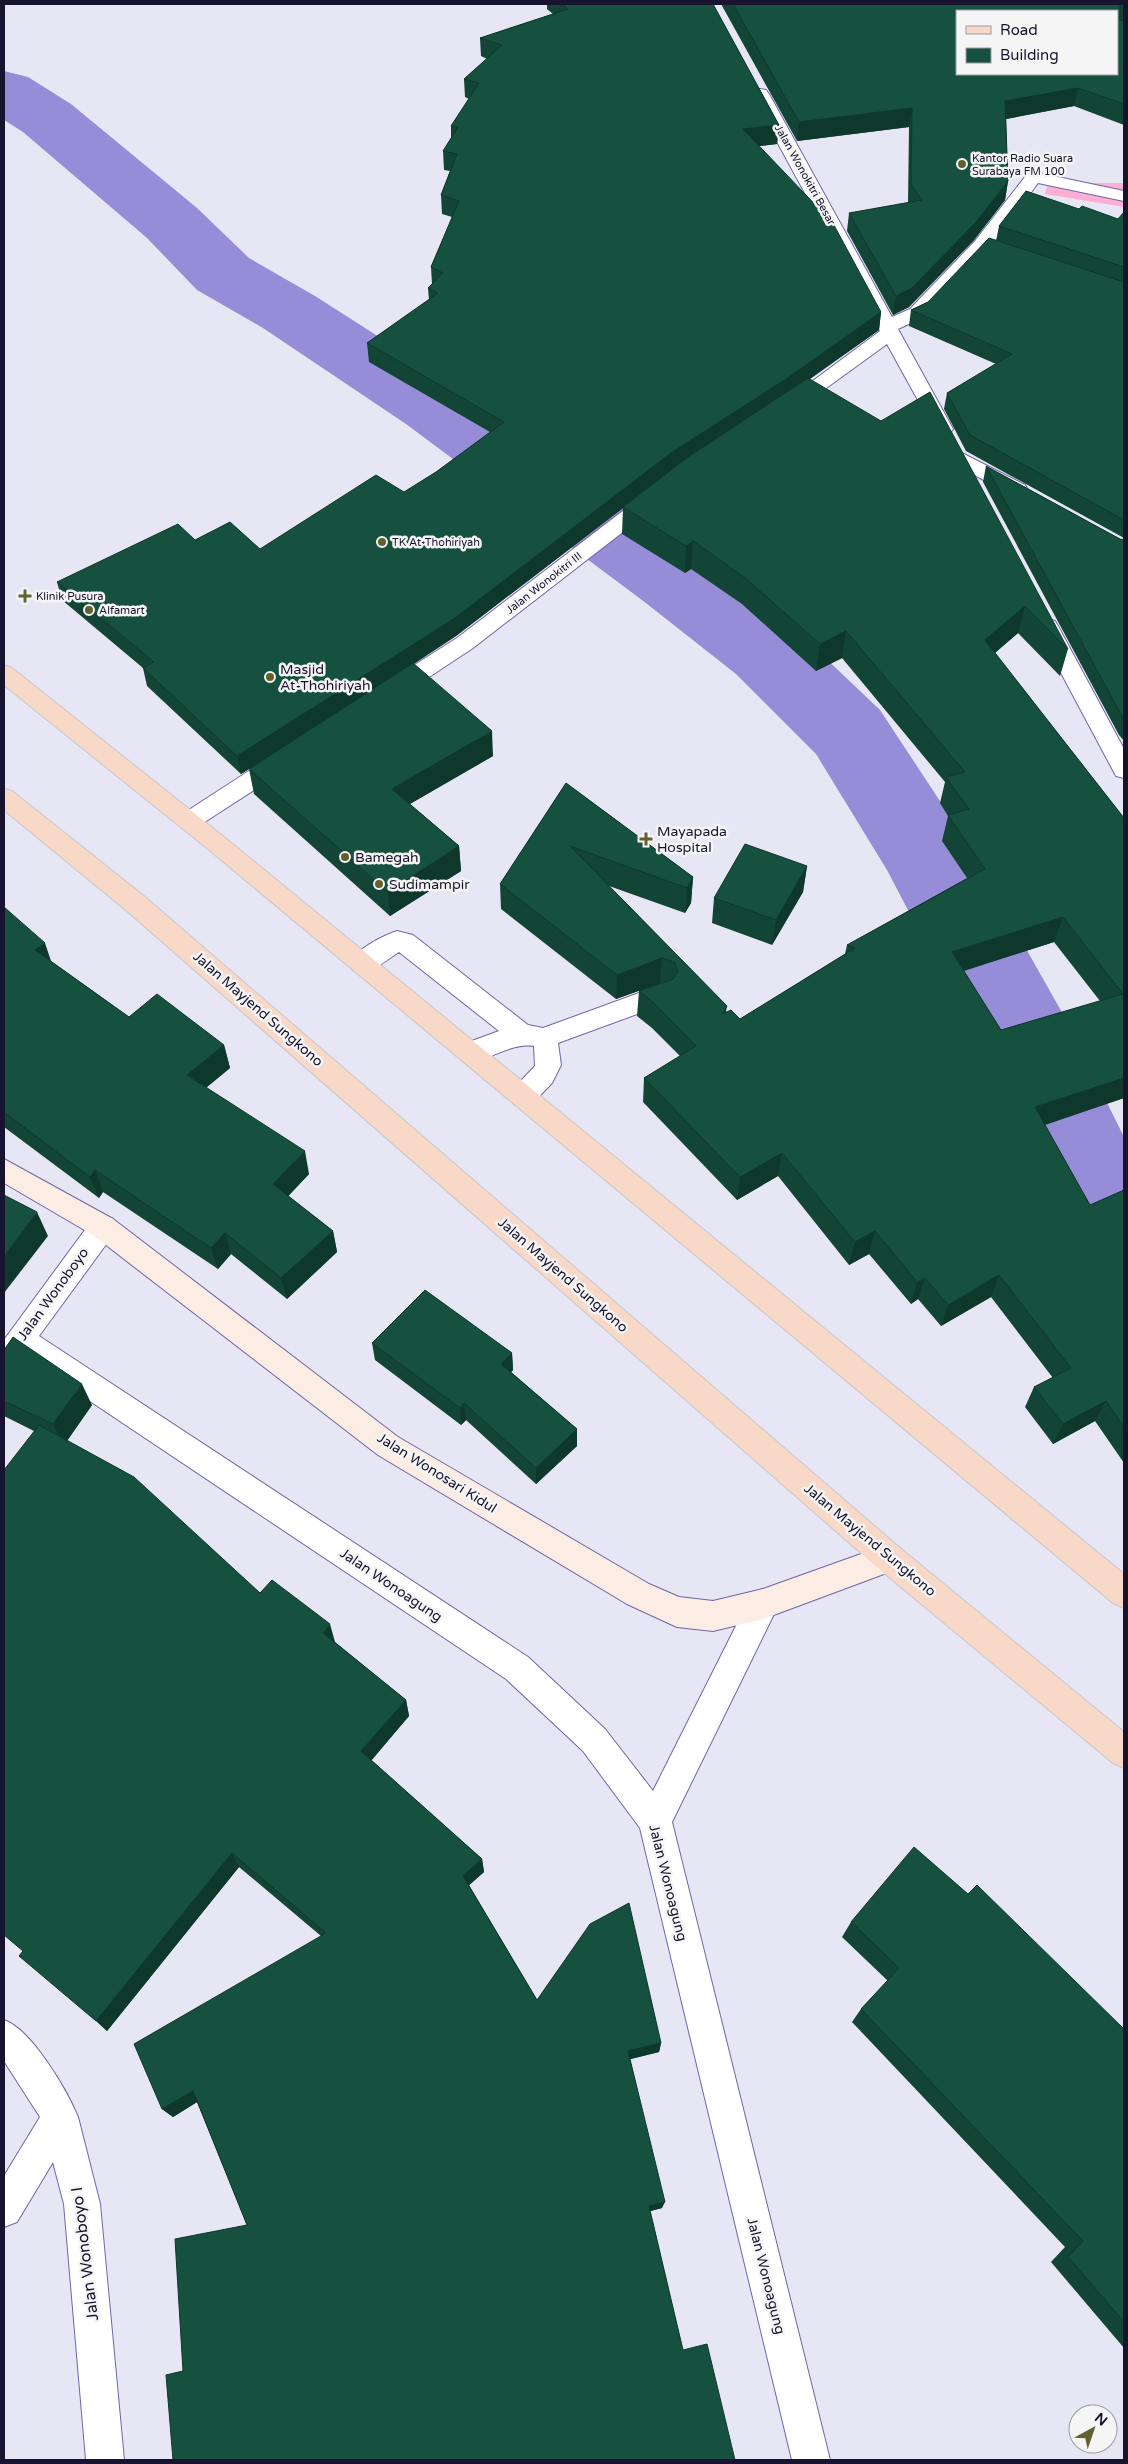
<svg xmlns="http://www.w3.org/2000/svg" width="1128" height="2464" font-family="'Varela Round',sans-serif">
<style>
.green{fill:#feaed3}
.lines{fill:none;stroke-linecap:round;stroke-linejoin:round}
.river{fill:#978cd7;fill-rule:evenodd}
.lane-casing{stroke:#7065a8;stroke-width:2}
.street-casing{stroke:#7065a8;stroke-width:2}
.secondary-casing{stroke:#7065a8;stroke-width:2}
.primary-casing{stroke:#c8c6cd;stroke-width:2}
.lane{fill:#fff;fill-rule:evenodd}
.street{fill:#fff;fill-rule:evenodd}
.secondary{fill:#fbece4;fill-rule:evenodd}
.primary{fill:#f8d9c8;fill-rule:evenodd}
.wall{fill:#134536;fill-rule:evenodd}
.shaded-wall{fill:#0f382c}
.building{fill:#16503f;stroke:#0f382c;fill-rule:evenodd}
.poi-dot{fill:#60612e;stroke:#f5f5f5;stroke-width:2}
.labels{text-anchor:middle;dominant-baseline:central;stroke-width:5;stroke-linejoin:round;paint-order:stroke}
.far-poi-label{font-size:11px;fill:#18132e;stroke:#f5f5f5;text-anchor:start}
.far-street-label{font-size:11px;fill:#18132e;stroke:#f5f5f5}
.poi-label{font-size:14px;fill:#18132e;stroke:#f5f5f5;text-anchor:start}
.street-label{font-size:14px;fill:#18132e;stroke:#f5f5f5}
.near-street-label{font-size:16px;fill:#18132e;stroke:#f5f5f5}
</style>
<rect width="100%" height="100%" fill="#e7e6f5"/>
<path class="green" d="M1048,183H1124V207L1045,194Z"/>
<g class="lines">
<path class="river" d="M4,71L28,77L71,104L197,208L249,258L315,296L462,390L702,560L798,632L880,710L959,830L1064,1016L1124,1137V1292L1086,1279L978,1044L887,870L816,754L736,674L642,600L406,424L263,328L197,290L147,238L23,132L4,120Z"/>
<defs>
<path id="lane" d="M397,931L413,935L528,1025L543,1028L661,985L670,988L674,995L670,1002L558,1043L561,1065L552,1083L532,1104L523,1107L514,1104L510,1096L514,1088L535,1066L534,1046C506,1042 484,1067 461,1059L457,1052L461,1045L499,1031L399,952C385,961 370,975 353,970L349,963C357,949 382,936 397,931Z"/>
<path id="street" d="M760,89L766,90L769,94L892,317L910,309L975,241L1028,173L1034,172L1124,191V201L1038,183L989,249L924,317L898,329L953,429L950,433L943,435L936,433L887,344L796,410L789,412L782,410L779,406L880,331L751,94L754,90Z
M958,451L1025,485L1028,490L1025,495L1018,497L1011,495L951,462L948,457L951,452Z
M652,492L659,494L662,499L659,504L473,648L399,697L391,699L383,697L380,691L383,685L457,638L645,494Z
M1047,619L1055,621L1058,626L1124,749V778L1116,776L1036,626L1039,621Z
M283,752L291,754L295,760L291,766L197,827L189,830L181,827L177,821L181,815L275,754Z
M103,1215L113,1219L117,1227L113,1235L39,1336L528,1657L605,1729L653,1791L752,1594L763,1589L774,1594L778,1604L774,1614L672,1822L830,2460H792L640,1828L583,1751L506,1679L24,1357L14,1371L4,1375V1340L93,1219Z
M4,2020C31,2029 67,2090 78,2117L100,2204L124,2460H86L64,2204L53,2162L17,2222L4,2227V2176L40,2117L4,2061Z"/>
<path id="secondary" d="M4,1159L113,1219L398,1437L649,1584L679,1597L713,1601L763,1589L889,1544L900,1548L904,1558L900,1568L763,1619L713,1631L677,1627L627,1604L378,1455L93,1235L4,1183Z"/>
<path id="primary" d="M4,665L12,668L224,837L1124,1574V1608L1113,1603L208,849L4,685Z
M4,789L12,791L145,897L900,1548L1124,1732V1768L1113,1763L878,1568L127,911L4,810Z"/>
</defs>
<use href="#lane" class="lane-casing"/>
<use href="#street" class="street-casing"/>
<use href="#secondary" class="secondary-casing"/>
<use href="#primary" class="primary-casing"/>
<use href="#lane" class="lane"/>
<use href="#street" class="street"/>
<use href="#secondary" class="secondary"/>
<use href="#primary" class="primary"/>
</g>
<path class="wall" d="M547,4H713L779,125L777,144L759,146L881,312L879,330L810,379L1068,649L1060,676L1018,633L995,653L1124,818V1098L1045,1125L1090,1205L1124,1190V1463L1095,1421L1053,1444L1025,1407L1034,1387L1053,1378L991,1297L941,1326L918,1299L911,1304L869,1254L849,1265L778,1176L737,1200L643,1102L644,1078L680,1056L652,1028L637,1016L639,991L661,983L616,999L501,909L500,884L566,783L693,877L691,903L685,913L609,886L727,1006L726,1012L740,1019L845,954L847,945L967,878L942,841L948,816L940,803L945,782L842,658L816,671L742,604L691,569L685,573L622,534L623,508L456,636L414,664L493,756L410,804L459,846L461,871L390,916L254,794L249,769L241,774L147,686L143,668L62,600L57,582L195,540L260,549L404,492L436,472L490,432L369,362L367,343L429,300L428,288L432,284L431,267L452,217L442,214L441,195L450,171L444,170L443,151L451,138V126L469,99L465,97L464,79L487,59L481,56L480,38L553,14L547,9ZM1054,942L1100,1001L1001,1030L964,971Z
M721,4H1124V125L1074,106L1006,119L1008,181L1005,200L974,240L909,307L893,315L847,231L849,213L908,203L909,127L797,141Z
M1079,209L1118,219L1124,212V538L966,451L944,409L947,393L996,364L909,326L911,310L928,302L996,241L999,226Z
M986,466L1120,539L1124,540V741L1119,735L983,482Z
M807,866L803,892L772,945L712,923L714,898Z
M4,907L51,961L129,1017L224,1045L230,1068L206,1088L309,1174L288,1196L333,1231L337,1252L287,1299L231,1254L218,1269L103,1192L99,1198L4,1127Z
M372,1343L512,1353L513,1370L511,1372L577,1429V1446L536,1484L466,1420L461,1425L375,1360Z
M4,1350L92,1405L67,1441L260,1593L335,1642L406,1700L409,1716L371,1760L482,1859L484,1872L469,1885L537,2000L661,2043L659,2052L630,2059L662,2208L650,2211L683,2350L735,2460L183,2371L247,2225L197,2102L173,2117L162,2109L321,1936L239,1867L107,2031L23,1951L34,1431L4,1416Z
M851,1922L1124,2029V2348L1051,2262L1065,2247L852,2022L861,2009L888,1981L842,1937Z"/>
<path class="shaded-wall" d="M1078,88L1074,106L1001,120L1005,101Z
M912,108L909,127L797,141L799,122Z
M779,125L777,144L741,148L743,129Z
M1008,181L1005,200L974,240L909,307L893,315L896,296Z
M881,312L879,330L784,397L670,472L456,636L241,774L237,756L671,453Z
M693,541L691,569L685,573L686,546Z
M1025,606L1018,633L978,667L985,640Z
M846,631L842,658L816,671L820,644Z
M492,731L493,756L394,813L392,789Z
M459,846L461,871L390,916L388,892Z
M807,866L803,892L772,945L776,920Z
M693,877L691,903L685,913L687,888Z
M1063,917L1054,942L946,976L952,952Z
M45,943L53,967L35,950Z
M662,958L660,983L616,999L617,975Z
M224,1045L230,1068L193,1098L187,1075Z
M1124,1078V1098L1026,1131L1035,1107Z
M305,1151L309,1174L279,1206L273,1184Z
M782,1153L778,1176L737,1200L740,1177Z
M95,1170L103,1192L99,1198L90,1177Z
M37,1212L48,1236L4,1293V1256Z
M333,1231L337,1252L287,1299L281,1278Z
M875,1231L869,1254L849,1265L855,1242Z
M225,1233L231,1254L218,1269L211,1248Z
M999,1275L991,1297L941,1326L948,1305Z
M925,1278L918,1299L911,1304L917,1282Z
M512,1353L513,1370L502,1381L501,1364Z
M82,1384L92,1405L64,1445L53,1424Z
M1106,1401L1095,1421L1053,1444L1063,1424Z
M464,1403L466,1420L461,1425L460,1408Z
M577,1429V1446L536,1484V1468Z
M330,1624L335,1642L328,1650L323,1633Z
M406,1700L409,1716L366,1767L361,1751Z
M232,1853L239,1867L107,2031L96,2021Z
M482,1859L484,1872L466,1888L463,1876Z
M661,2043L659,2052L627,2060L628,2051Z
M193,2091L202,2099L173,2117L162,2109Z
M665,2202L662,2208L647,2212L649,2206Z"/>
<path class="building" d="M562,4H713L779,125L743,129L826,216H829L881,312L786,379L671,453L455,618L237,756L143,668L154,662L57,582L178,524L195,540L230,522L260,549L376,475L404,492L436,472L504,422L367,343L438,293L428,288L443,273L431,267L459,201L441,195L457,154L443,151L458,127L451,126L479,83L464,79L502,45L480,38L568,9Z
M733,4H1124V7L1120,6V20L1124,21V104L1078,88L1005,101L1008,181L977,221L912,288L896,296L849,213L922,200L911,185L912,108L799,122ZM957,11H1117V74H957Z
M1026,191L1079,209L1082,206L1118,219L1124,212V267L999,226Z
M989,238L1124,282V520L970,435L947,393L1012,354L911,310L928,302Z
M808,378L881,421L930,392L1068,649L1025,606L985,640L1124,818V1078L1035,1107L1090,1205L1124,1190V1427L1106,1401L1063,1424L1034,1387L1071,1368L999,1275L948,1305L925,1278L917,1282L875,1231L855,1242L782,1153L740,1177L644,1078L696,1046L654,1003L639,991L673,979L678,971L674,962L662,958L617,975L500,884L566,783L693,877L687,888L570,846L727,1006L722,1014L731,1010L740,1019L855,948L847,945L985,869L948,815L969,809L946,777L965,772L846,631L820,644L744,577L693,541L686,546L623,507L688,457ZM1063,917L1123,994L1001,1030L952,952Z
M986,466L1120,539L1124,540V720Z
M413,663L492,731L392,789L459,846L388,892L249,769Z
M745,844L807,866L776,920L714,898Z
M4,907L45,943L35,950L129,1017L157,994L224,1045L187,1075L305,1151L273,1184L333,1231L281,1278L225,1233L211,1248L95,1170L90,1177L4,1112Z
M4,1195L37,1212L4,1256Z
M425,1290L512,1353L501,1364L577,1429L536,1468L464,1403L460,1408L372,1343Z
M13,1337L82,1384L53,1424L4,1401V1350Z
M39,1425L134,1477L260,1593L272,1580L330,1624L323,1633L406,1700L361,1751L482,1859L463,1876L537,2000L590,1924L629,1903L661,2043L628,2051L665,2202L649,2206L683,2350L707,2344L735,2460H173L166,2375L183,2371L175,2239L247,2225L193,2091L162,2109L134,2044L326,1933L232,1853L96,2021L19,1956L23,1951L4,1935V1470Z
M914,1847L968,1894L977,1885L1124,2029V2322L1068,2257L1083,2241L861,2009L899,1968L851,1922Z"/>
<g class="poi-dot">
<circle cx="962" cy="164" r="5"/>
<circle cx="382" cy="542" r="5"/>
<path d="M22.5 588.5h5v5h5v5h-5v5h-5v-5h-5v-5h5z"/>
<circle cx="89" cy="610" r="5"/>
<circle cx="270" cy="677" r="5"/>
<path d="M643.5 831.5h5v5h5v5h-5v5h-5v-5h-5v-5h5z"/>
<circle cx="345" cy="857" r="5"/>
<circle cx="379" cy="884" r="5"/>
</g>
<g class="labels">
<g class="far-poi-label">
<text x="972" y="158">Kantor Radio Suara<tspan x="972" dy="13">Surabaya FM 100</tspan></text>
<text x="392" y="542">TK At-Thohiriyah</text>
<text x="36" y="596">Klinik Pusura</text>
<text x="99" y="610">Alfamart</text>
</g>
<g class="far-street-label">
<text transform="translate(805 175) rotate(61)">Jalan Wonokitri Besar</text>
<text transform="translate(544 583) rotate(-38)">Jalan Wonokitri III</text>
</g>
<g class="poi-label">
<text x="280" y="669">Masjid<tspan x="280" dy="16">At-Thohiriyah</tspan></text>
<text x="657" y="831">Mayapada<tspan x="657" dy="16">Hospital</tspan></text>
<text x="355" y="857">Bamegah</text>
<text x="389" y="884">Sudimampir</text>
</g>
<g class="street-label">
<text transform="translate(258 1009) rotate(41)">Jalan Mayjend Sungkono</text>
<text transform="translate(563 1275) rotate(41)">Jalan Mayjend Sungkono</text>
<text transform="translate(53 1294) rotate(-54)">Jalan Wonoboyo</text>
<text transform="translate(437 1473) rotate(32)">Jalan Wonosari Kidul</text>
<text transform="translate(870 1540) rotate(40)">Jalan Mayjend Sungkono</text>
<text transform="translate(391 1585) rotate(34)">Jalan Wonoagung</text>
<text transform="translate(668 1883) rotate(76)">Jalan Wonoagung</text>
<text transform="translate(766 2276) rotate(76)">Jalan Wonoagung</text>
</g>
<g class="near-street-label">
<text transform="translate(85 2254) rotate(-97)">Jalan Wonoboyo I</text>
</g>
</g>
<rect width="1128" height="2464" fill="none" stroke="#18132e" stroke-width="10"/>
<rect x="956" y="10" width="162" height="65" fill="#f5f5f5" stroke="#9d9ba5"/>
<rect x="966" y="26" width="25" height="8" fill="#f8d9c8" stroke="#9d9ba5"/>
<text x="1000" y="35" font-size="15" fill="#18132e">Road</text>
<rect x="966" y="48" width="25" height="15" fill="#16503f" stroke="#9d9ba5"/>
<text x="1000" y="60" font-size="15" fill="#18132e">Building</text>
<g transform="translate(1093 2429) rotate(40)"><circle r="24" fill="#f5f5f5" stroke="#9d9ba5"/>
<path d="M0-4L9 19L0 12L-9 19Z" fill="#60612e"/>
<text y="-8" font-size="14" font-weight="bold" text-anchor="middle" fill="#18132e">N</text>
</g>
</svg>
